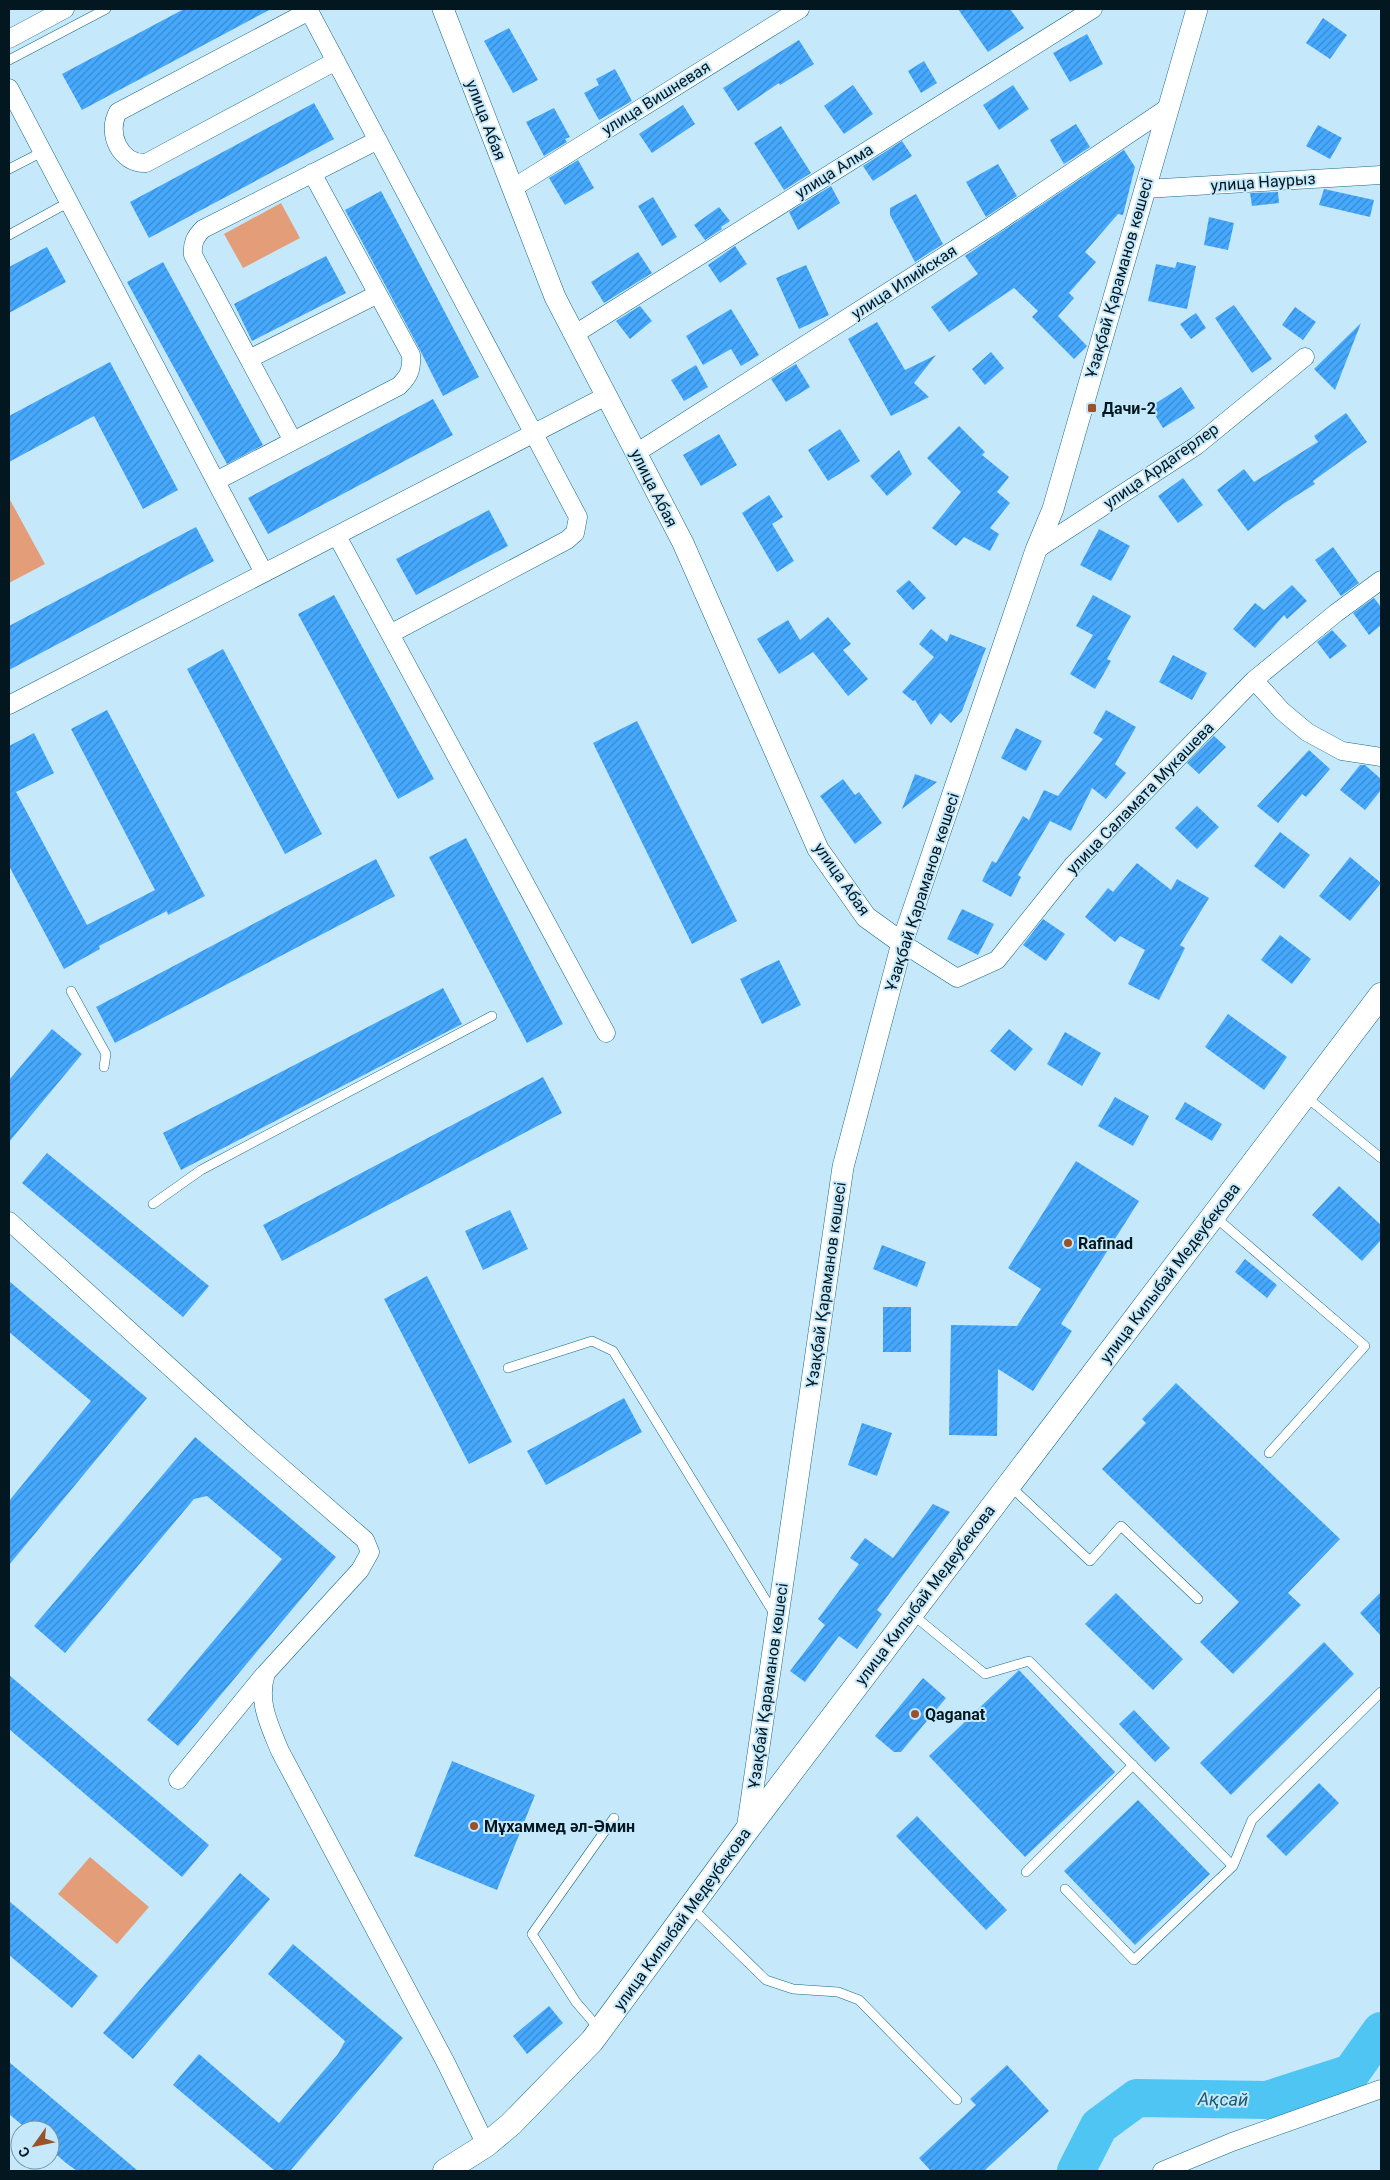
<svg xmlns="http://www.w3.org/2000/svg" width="1390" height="2180" font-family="Roboto,sans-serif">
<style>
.pitch{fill:#e39d79}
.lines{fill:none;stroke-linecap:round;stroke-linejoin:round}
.river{stroke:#4fc5f4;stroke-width:38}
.building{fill:url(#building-hatch)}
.service-casing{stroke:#176987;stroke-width:10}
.minor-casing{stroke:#176987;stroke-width:19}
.tertiary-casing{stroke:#176987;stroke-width:22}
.secondary-casing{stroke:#176987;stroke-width:25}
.service{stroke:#fff;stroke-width:9}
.minor{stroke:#fff;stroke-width:18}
.tertiary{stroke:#fff;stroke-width:21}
.secondary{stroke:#fff;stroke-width:24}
.poi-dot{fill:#99522b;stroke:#c5e9fa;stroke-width:2}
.labels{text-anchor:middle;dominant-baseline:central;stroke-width:4;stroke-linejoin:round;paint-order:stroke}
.street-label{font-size:16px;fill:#031720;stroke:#c5e9fa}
.poi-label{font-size:16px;font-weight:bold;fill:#031720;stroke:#c5e9fa;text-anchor:start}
.water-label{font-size:18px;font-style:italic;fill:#1b5b73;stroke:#c5e9fa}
</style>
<defs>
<pattern id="building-hatch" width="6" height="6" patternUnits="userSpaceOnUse" patternTransform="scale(1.25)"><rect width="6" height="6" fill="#46a9fe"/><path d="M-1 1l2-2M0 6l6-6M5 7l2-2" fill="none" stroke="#3889cd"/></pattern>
</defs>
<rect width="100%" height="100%" fill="#c5e9fa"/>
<path class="pitch" d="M281,203L300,238L243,268L224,234Z
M9,498L45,564L9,583Z
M90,1857L149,1907L117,1944L58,1894Z"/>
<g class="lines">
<path class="river" d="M1076,2171L1099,2126L1137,2098L1267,2100L1351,2073L1381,2031"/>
</g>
<path class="building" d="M184,9H271L82,110L62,74Z
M958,9H1010L1024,28L988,52Z
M1323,18L1347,35L1330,59L1306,43Z
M509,28L538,80L513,93L484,41Z
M1087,34L1103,64L1070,82L1053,53Z
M799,40L814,64L780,85L779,83L738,111L723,88Z
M924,61L937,83L921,93L908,71Z
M615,69L632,101L599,120L584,93L599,85L596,79Z
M853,85L873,114L844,134L824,106Z
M1013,85L1029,109L999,130L983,105Z
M314,103L334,139L149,238L130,202Z
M683,105L695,124L652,153L639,134Z
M554,108L570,137L565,139L567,142L544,156L526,122Z
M1076,124L1090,147L1064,164L1050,140Z
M1318,125L1342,138L1330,159L1306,146Z
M781,126L811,173L784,190L754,143Z
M902,141L912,156L873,181L863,166Z
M1124,150L1135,167L1123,215L1118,214L1085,252L1096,262L1069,293L1074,298L1058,316L1087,346L1074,359L1032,317L1038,311L1014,288L949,332L931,307L978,274L965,256Z
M578,160L594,188L565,205L549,178Z
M998,164L1017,196L986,217L966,182Z
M831,186L840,203L798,230L789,212Z
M1324,189L1374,200L1370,217L1319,205Z
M381,191L479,377L443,396L420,350L345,210Z
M1278,192L1279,203L1252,206L1250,193Z
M916,194L943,244L915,262L890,215V208Z
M653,197L677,237L662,246L638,206Z
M719,207L730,221L721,227L722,229L705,240L694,225Z
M1209,217L1234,223L1228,250L1204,245Z
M735,246L747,264L720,283L708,265Z
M47,247L66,282L9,313V267Z
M638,252L652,273L604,303L591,282Z
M326,256L346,293L252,341L234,304Z
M163,262L263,445L227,464L127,282Z
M1177,262L1196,266L1187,309L1148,301L1156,264L1175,268Z
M806,265L829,315L799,329L776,278Z
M1234,305L1272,359L1252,373L1215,318Z
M640,306L652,321L630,339L616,321Z
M1295,307L1316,322L1303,340L1282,325Z
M731,309L759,355L741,366L731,349L703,365L686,336Z
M1196,313L1206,328L1191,339L1180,324Z
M877,322L905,370L936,355L914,383L929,397L891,416L848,339Z
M1361,323L1335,390L1314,369Z
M991,352L1004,368L985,385L972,369Z
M110,362L178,490L143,509L94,416L9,462V416Z
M796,364L810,387L786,402L771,379Z
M696,365L708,387L684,401L671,380Z
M1181,387L1195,408L1163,428L1150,407Z
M433,399L453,435L268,534L248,498Z
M1346,413L1367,442L1313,481L1315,484L1283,504L1248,531L1217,490L1244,469L1254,482L1318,442L1314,436Z
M959,426L985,452L982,455L1009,477L997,492L1010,503L990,528L999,534L990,551L964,537L956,546L932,528L961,492L927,458Z
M840,429L860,461L828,481L808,450Z
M719,434L737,465L701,486L683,455Z
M899,450L912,474L887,496L870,476Z
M1183,478L1203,505L1178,523L1158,496Z
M769,495L783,517L772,524L794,561L777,572L742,513Z
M489,510L508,546L416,595L396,559Z
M196,527L214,561L9,670V626Z
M1099,529L1130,546L1111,581L1080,565Z
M1333,547L1359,583L1341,596L1315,560Z
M909,580L926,598L913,610L896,591Z
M1292,585L1307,601L1287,619L1284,615L1255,648L1233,629L1255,603L1264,610Z
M334,595L434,779L398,799L298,614Z
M1093,595L1131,616L1107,659L1111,661L1095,689L1070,674L1093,635L1076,626Z
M1374,598L1381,607V625L1369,635L1353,613Z
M828,617L851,644L843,650L868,679L848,696L813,652L779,674L757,639L788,620L800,640Z
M931,629L947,642L950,634L986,648L962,711L951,723L940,713L931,725L915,700L913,701L902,692L934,657L919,644Z
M1332,630L1347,646L1330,659L1317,642Z
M223,649L322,834L285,854L187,669Z
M1173,655L1207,673L1192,700L1159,682Z
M107,710L205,896L168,915L167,911L99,946L100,949L64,969L9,866V746L34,733L54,773L16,792L87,925L155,890L71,729Z
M1106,710L1136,727L1115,764L1126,773L1106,799L1092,788L1071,831L1050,821L1018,875L1021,877L1011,897L982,881L992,861L996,863L1023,816L1029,820L1044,790L1058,796L1103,739L1093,733Z
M637,721L737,921L692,944L593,743Z
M1016,728L1042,741L1026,771L1001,758Z
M1214,736L1226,747L1199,774L1187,763Z
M1309,750L1330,769L1306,797L1302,794L1278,823L1257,806Z
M1360,765H1365L1381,779V790L1365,810L1340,790Z
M915,774L937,782L902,809Z
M843,779L855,795L859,792L882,823L855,844L820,796Z
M1197,806L1219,827L1197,849L1175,828Z
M1280,832L1310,855L1284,889L1254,866Z
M466,838L563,1024L527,1043L429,857Z
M1350,857L1381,883L1350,921L1319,896Z
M376,859L395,896L115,1043L96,1007Z
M1137,863L1171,890L1177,879L1209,898L1180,945L1185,948L1159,1000L1128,984L1145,950L1120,936L1115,942L1085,917L1108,888L1113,892Z
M962,909L994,924L978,955L947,939Z
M1043,919L1065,934L1046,961L1023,945Z
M1280,935L1311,959L1292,984L1261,960Z
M779,960L801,1005L762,1024L740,979Z
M443,988L462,1024L181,1170L163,1133Z
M1228,1014L1287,1057L1264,1090L1205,1047Z
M52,1029L82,1054L9,1142V1080Z
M1009,1029L1033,1049L1015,1071L990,1051Z
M1065,1032L1101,1053L1082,1086L1047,1064Z
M543,1077L562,1113L282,1261L263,1225Z
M1115,1097L1149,1116L1133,1146L1098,1126Z
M1185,1102L1222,1124L1212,1141L1175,1119Z
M47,1153L209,1286L183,1317L22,1183Z
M1076,1161L1139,1201L1061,1324L1072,1331L1033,1391L998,1369L997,1436L949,1435L951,1325L1017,1326L1041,1289L1008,1268Z
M1339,1186L1381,1225V1240L1362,1261L1312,1215Z
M510,1210L528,1249L483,1270L465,1231Z
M882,1245L926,1262L917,1287L873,1269Z
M1245,1259L1277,1285L1267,1298L1235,1272Z
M427,1276L512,1442L469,1464L384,1299Z
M9,1281L147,1398L9,1565V1501L91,1401L9,1332Z
M883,1307H911V1352H883Z
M1176,1383L1340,1539L1288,1593L1301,1605L1233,1674L1200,1642L1239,1602L1102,1469L1146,1423L1142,1419Z
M624,1398L642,1432L546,1485L527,1451Z
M862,1423L892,1433L877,1476L848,1465Z
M195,1437L336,1557L178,1746L147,1720L282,1559L207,1496L194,1499L65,1653L34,1626Z
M933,1504L950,1512L877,1610L882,1614L857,1649L839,1636L805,1682L790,1671L825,1625L818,1619L859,1564L850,1558L865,1538L893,1558Z
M1381,1592V1636L1360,1613Z
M1116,1593L1183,1659L1153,1690L1085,1624Z
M1324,1642L1354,1674L1231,1795L1200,1763Z
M1019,1670L1115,1772L1025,1857L929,1756Z
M9,1675L209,1845L182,1877L9,1729Z
M923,1678L946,1698L901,1752H894L875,1736Z
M1134,1710L1170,1748L1155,1762L1119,1724Z
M452,1761L535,1795L497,1890L414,1856Z
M1319,1783L1339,1803L1286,1856L1266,1836Z
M1138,1800L1210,1874L1135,1945L1064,1871Z
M917,1816L1007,1910L986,1930L896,1836Z
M240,1873L270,1899L133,2059L103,2033Z
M9,1901L98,1976L72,2008L9,1955Z
M293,1944L403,2038L290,2171H275L173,2085L199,2054L279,2123L338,2054L345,2041L268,1974Z
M549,2006L563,2023L527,2054L513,2036Z
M9,2062L92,2132L138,2171H77L66,2163L50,2149V2130H28L9,2114Z
M1007,2065L1049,2111L984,2171H931L919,2158L976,2105L970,2099Z"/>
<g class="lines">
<defs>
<path id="service" d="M9,60L106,9
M9,169L42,152
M9,235L69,202
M71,991L106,1054L104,1067
M1305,1096L1381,1158
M153,1204L201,1170L492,1016
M1214,1216L1365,1346L1269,1453
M508,1368L592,1341L613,1351L775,1615
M1009,1485L1090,1561L1121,1526L1198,1599
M912,1614L985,1674L1029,1661L1233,1866
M1026,1872L1133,1765
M1065,1889L1134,1960L1233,1866L1252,1820L1381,1692
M691,1907L766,1980L793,1989L838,1992L859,2000L957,2100
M600,2030L576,2002L532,1934L614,1818"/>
<path id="minor" d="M308,9L578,517L575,533L567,540L390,634
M309,11L118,112C106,133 120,164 146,163L336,61
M9,39L65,9
M9,88L264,573
M513,188L800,9
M1145,189L1381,175
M575,334L1093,9
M249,359L378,294
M293,441L193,255C192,243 195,237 203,229L378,140
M636,453L993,225L1169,107
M216,481L399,386C409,376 412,370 411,355L312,173
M337,536L606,1033
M1036,550L1196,446L1305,357
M1254,680L1282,711L1307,732L1342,751L1381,757
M9,705L606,396
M902,943L957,978L997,960L1073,865L1254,680L1336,613L1381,580
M9,1221L250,1440L365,1540L370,1552L360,1570L266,1673C257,1702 269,1724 280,1751L446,2063L486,2145
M178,1780L264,1675
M1162,2171L1232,2142L1381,2089"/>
<path id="tertiary" d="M443,9L555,297L683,543L818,849L866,917L902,943
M747,1830L843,1167L902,943L1036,550L1053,509L1197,9"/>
<path id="secondary" d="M445,2171L486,2145L511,2124L592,2041L747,1830L1381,995"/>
</defs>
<use href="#service" class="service-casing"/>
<use href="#minor" class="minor-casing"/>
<use href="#tertiary" class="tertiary-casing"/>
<use href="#secondary" class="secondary-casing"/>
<use href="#service" class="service"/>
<use href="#minor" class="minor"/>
<use href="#tertiary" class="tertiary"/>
<use href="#secondary" class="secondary"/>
</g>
<g class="poi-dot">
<rect x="1087" y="403" width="10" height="10" rx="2.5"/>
<circle cx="1068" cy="1243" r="5"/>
<circle cx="915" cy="1714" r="5"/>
<circle cx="474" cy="1826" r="5"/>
</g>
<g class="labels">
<g class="street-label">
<text transform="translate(656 98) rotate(-32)">улица Вишневая</text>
<text transform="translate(486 120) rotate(69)">улица Абая</text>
<text transform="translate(834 171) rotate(-32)">улица Алма</text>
<text transform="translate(1263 182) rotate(-4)">улица Наурыз</text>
<text transform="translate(1119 278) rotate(-74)">Ұзақбай Қараманов көшесі</text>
<text transform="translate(904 282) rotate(-33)">улица Илийская</text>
<text transform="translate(1161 466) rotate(-35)">улица Ардагерлер</text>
<text transform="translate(654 488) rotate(63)">улица Абая</text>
<text transform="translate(1140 798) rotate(-46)">улица Саламата Мукашева</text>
<text transform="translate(842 879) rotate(55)">улица Абая</text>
<text transform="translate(922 892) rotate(-72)">Ұзақбай Қараманов көшесі</text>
<text transform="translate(1170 1273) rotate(-53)">улица Килыбай Медеубекова</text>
<text transform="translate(826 1285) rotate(-82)">Ұзақбай Қараманов көшесі</text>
<text transform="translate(925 1595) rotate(-53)">улица Килыбай Медеубекова</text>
<text transform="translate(768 1686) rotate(-82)">Ұзақбай Қараманов көшесі</text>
<text transform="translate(682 1919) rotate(-54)">улица Килыбай Медеубекова</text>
</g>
<g class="poi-label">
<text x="1102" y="408">Дачи-2</text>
<text x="1078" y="1243">Rafinad</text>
<text x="925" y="1714">Qaganat</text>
<text x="484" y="1826">Мұхаммед әл-Әмин</text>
</g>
<g class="water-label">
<text transform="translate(1223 2099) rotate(1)">Ақсай</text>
</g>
</g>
<rect width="1390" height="2180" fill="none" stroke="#031720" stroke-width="20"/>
<g transform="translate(35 2145) rotate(237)"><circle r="24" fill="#c5e9fa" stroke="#7795a3"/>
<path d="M0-4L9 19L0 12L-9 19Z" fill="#99522b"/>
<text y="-8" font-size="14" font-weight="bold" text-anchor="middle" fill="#031720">С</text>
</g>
</svg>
